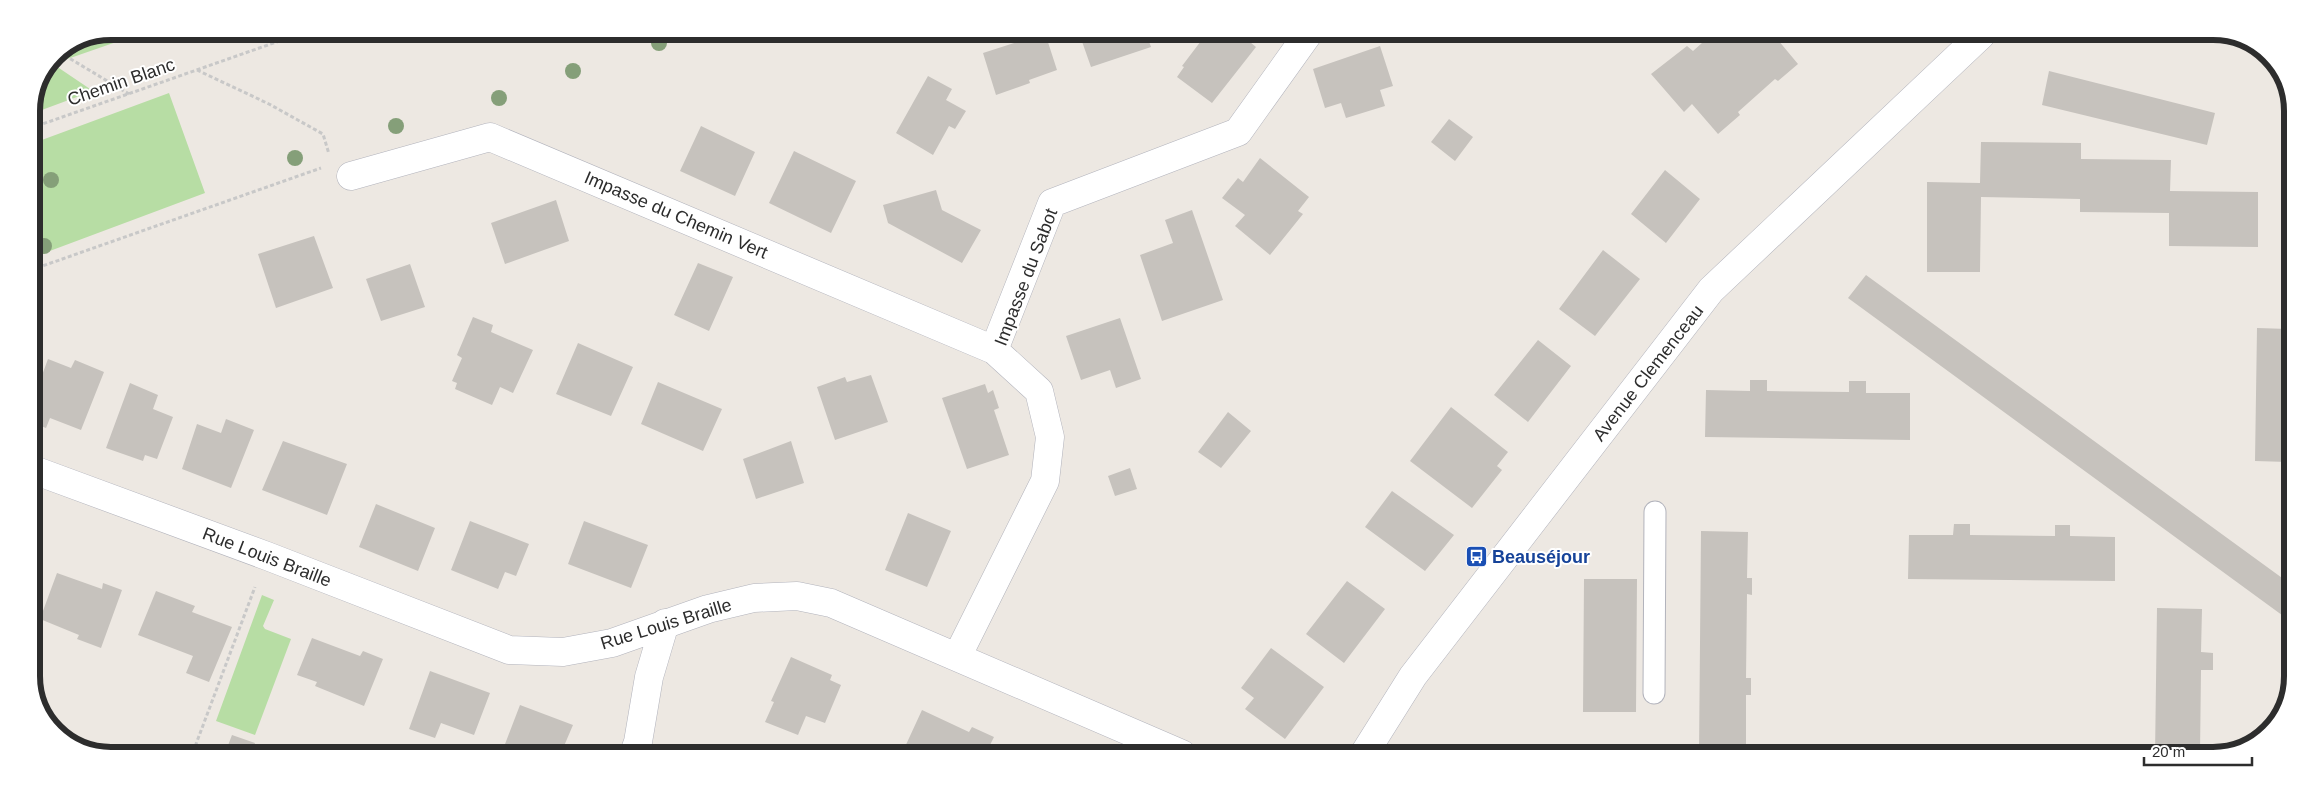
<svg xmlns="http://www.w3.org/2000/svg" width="2324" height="787" font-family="Helvetica,sans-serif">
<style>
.green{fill:#b7dda4}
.building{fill:#c6c2bd}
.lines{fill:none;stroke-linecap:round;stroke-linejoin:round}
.lane-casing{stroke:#b2b3bc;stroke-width:23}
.street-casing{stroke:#b2b3bc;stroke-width:29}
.path{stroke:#c8c8c8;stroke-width:3;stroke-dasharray:4 2.5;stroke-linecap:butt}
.lane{stroke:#fff;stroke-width:21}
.street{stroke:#fff;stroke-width:28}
.tree{fill:#859f79}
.labels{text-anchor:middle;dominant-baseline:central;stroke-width:4;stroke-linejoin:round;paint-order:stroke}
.street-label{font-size:18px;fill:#2d2d2d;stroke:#fff}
.transit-label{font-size:18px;font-weight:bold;fill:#164399;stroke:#fff;text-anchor:start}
.rim{fill:none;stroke:#2d2d2d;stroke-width:6}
</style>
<rect width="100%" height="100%" fill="#ede8e2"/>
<path class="green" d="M111,31H148L53,64L93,91L31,114V106L55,54Z
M169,93L205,193L31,258V144Z
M262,595L274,600L263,626L265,629L291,639L255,735L216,721Z"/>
<path class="building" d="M1045,33L1057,70L1029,80L1030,83L996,95L983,53Z
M1079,33H1146L1151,47L1091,67Z
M1207,33H1239L1256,47L1212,103L1177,77L1184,67L1182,66Z
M1712,34H1773L1798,64L1778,81L1775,79L1738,112L1740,115L1718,134L1692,104L1684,112L1651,74L1687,46L1693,51Z
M1380,46L1393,86L1380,90L1385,106L1346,118L1341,103L1325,108L1313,69Z
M2049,71L2215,113L2207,145L2042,105Z
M928,76L952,89L946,100L966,111L955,129L949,126L933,155L896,133Z
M1449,119L1473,137L1455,161L1431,142Z
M701,126L755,152L735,196L680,171Z
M1981,142L2081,143V159L2171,160L2170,191L2258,192V247L2169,246V213L2080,212V199L1981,197L1980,272H1927V182L1980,183Z
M794,151L856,181L831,233L769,203Z
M1260,158L1309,197L1298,211L1303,214L1270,255L1235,226L1245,215L1222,198L1238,178L1243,182Z
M1665,170L1700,199L1666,243L1631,214Z
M936,190L942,210L981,230L962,263L888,223L883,205Z
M556,200L569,241L505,264L491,223Z
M1192,210L1223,300L1162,321L1140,255L1173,243L1165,220Z
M314,236L333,288L276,308L258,254Z
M1603,250L1640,279L1595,336L1559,309Z
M698,263L733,277L709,331L674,315Z
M410,264L425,307L381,321L366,279Z
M1866,275L2289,583V613L2286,618L1848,298Z
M473,317L493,325L491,332L533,350L513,393L500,387L492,405L455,389L457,383L452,381L462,358L457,355Z
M1120,318L1141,379L1116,388L1110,370L1081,380L1066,336Z
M2257,328L2291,329L2290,462L2255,461Z
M1538,340L1571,366L1528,422L1494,395Z
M578,343L633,367L611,416L556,394Z
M48,359L71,368L75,360L104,372L81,430L50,418L46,428L31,422V405Z
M871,375L888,422L835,440L817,387L845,377L847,382Z
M1750,380H1767V391L1849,392V381H1866V393H1910V440L1705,437L1706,390L1750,391Z
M658,382L722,409L703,451L641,424Z
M130,383L158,395L153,409L173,417L157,459L145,455L143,461L106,448Z
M985,384L988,393L993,390L999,408L994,410L1009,455L967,469L942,398Z
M1451,407L1508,452L1497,466L1502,470L1472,508L1410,461Z
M1228,412L1251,431L1221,468L1198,452Z
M226,419L254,430L231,488L182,469L197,424L221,433Z
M283,441L347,464L327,515L262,490Z
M791,441L804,483L756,499L743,459Z
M1130,468L1137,489L1115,496L1108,476Z
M1392,491L1454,535L1425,571L1365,527Z
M376,504L435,528L418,571L359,547Z
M908,513L951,531L927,587L885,570Z
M470,521L529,544L516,576L505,572L498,589L451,570Z
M584,521L648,545L631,588L568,564Z
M1954,524H1970V535L2055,536V525H2070V536L2115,537V581L1908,579L1909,535H1953Z
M1701,531L1748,532L1747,578H1752V595L1747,594L1746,678H1751V695H1746V755H1699Z
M57,573L102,589L103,583L122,590L101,648L77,639L79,635L40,619Z
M1584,579H1637L1636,712H1583Z
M1347,581L1385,609L1344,663L1306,634Z
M156,591L195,606L192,612L232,627L209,682L186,673L193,656L138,635Z
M2157,608L2202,609L2201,652L2213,653V670H2201L2200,753H2211V756H2155Z
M312,638L360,656L363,651L383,659L364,706L315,686L317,682L297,675Z
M1271,648L1324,687L1285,739L1245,709L1254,698L1241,688Z
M791,657L832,675L830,680L841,685L825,723L806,716L798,735L765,722L774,702L771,701Z
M430,671L490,693L474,735L441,723L435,738L409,729Z
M520,705L573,725L561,753L502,752Z
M922,710L969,732L972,727L994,737L986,753H913L904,749Z
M232,735L255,743L252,752H237L227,748Z
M108,746L123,751V752H106Z"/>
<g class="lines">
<defs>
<path id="lane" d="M1654,693L1655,512"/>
<path id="street" d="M351,176L490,137L994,350
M31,469L267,556L509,650L563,652L612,643L708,609L754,598L797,596L831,603L1182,754
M957,657L1045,481L1050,437L1039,391L994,350L1052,203L1238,132L1308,34
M634,753L638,742L649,677L665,623
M1364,754L1413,676L1711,290L1981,35"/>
</defs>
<use href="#lane" class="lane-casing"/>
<use href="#street" class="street-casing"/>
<path class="path" d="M59,52L129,94
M197,70L269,104L323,134L329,154
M31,128L305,32
M31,270L321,168
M193,752L255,587"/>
<use href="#lane" class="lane"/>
<use href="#street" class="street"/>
</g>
<g class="tree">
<circle cx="659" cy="43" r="8"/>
<circle cx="573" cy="71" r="8"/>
<circle cx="499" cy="98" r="8"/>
<circle cx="396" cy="126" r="8"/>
<circle cx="295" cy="158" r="8"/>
<circle cx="51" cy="180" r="8"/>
<circle cx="44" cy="246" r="8"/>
</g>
<defs>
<symbol id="bus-square" viewBox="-11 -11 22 22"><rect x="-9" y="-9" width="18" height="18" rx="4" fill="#1a4fb4" stroke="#fff"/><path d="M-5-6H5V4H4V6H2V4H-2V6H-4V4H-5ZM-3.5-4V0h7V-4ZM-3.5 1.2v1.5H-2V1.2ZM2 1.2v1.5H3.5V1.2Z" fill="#fff"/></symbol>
</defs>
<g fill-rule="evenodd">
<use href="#bus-square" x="1464" y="544" width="25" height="25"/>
</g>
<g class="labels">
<g class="street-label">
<text transform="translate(121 82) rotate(-19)">Chemin Blanc</text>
<text transform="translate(676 215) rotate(23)">Impasse du Chemin Vert</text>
<text transform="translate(1026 277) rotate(-69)">Impasse du Sabot</text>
<text transform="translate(1648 373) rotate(-52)">Avenue Clemenceau</text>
<text transform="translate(267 557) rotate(21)">Rue Louis Braille</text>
<text transform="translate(666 624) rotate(-17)">Rue Louis Braille</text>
</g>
<g class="transit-label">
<text x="1492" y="557">Beauséjour</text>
</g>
</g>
<path d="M0 0H2324V787H0ZM111 40H2213A71 71 0 0 1 2284 111V676A71 71 0 0 1 2213 747H111A71 71 0 0 1 40 676V111A71 71 0 0 1 111 40Z" fill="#fff" fill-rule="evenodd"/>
<path class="rim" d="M111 40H2213A71 71 0 0 1 2284 111V676A71 71 0 0 1 2213 747H111A71 71 0 0 1 40 676V111A71 71 0 0 1 111 40Z"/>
<path d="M2144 757v8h108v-8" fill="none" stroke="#2d2d2d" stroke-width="2.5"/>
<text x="2152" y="757" font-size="15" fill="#2d2d2d" stroke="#ffffff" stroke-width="4" paint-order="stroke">20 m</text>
</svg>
